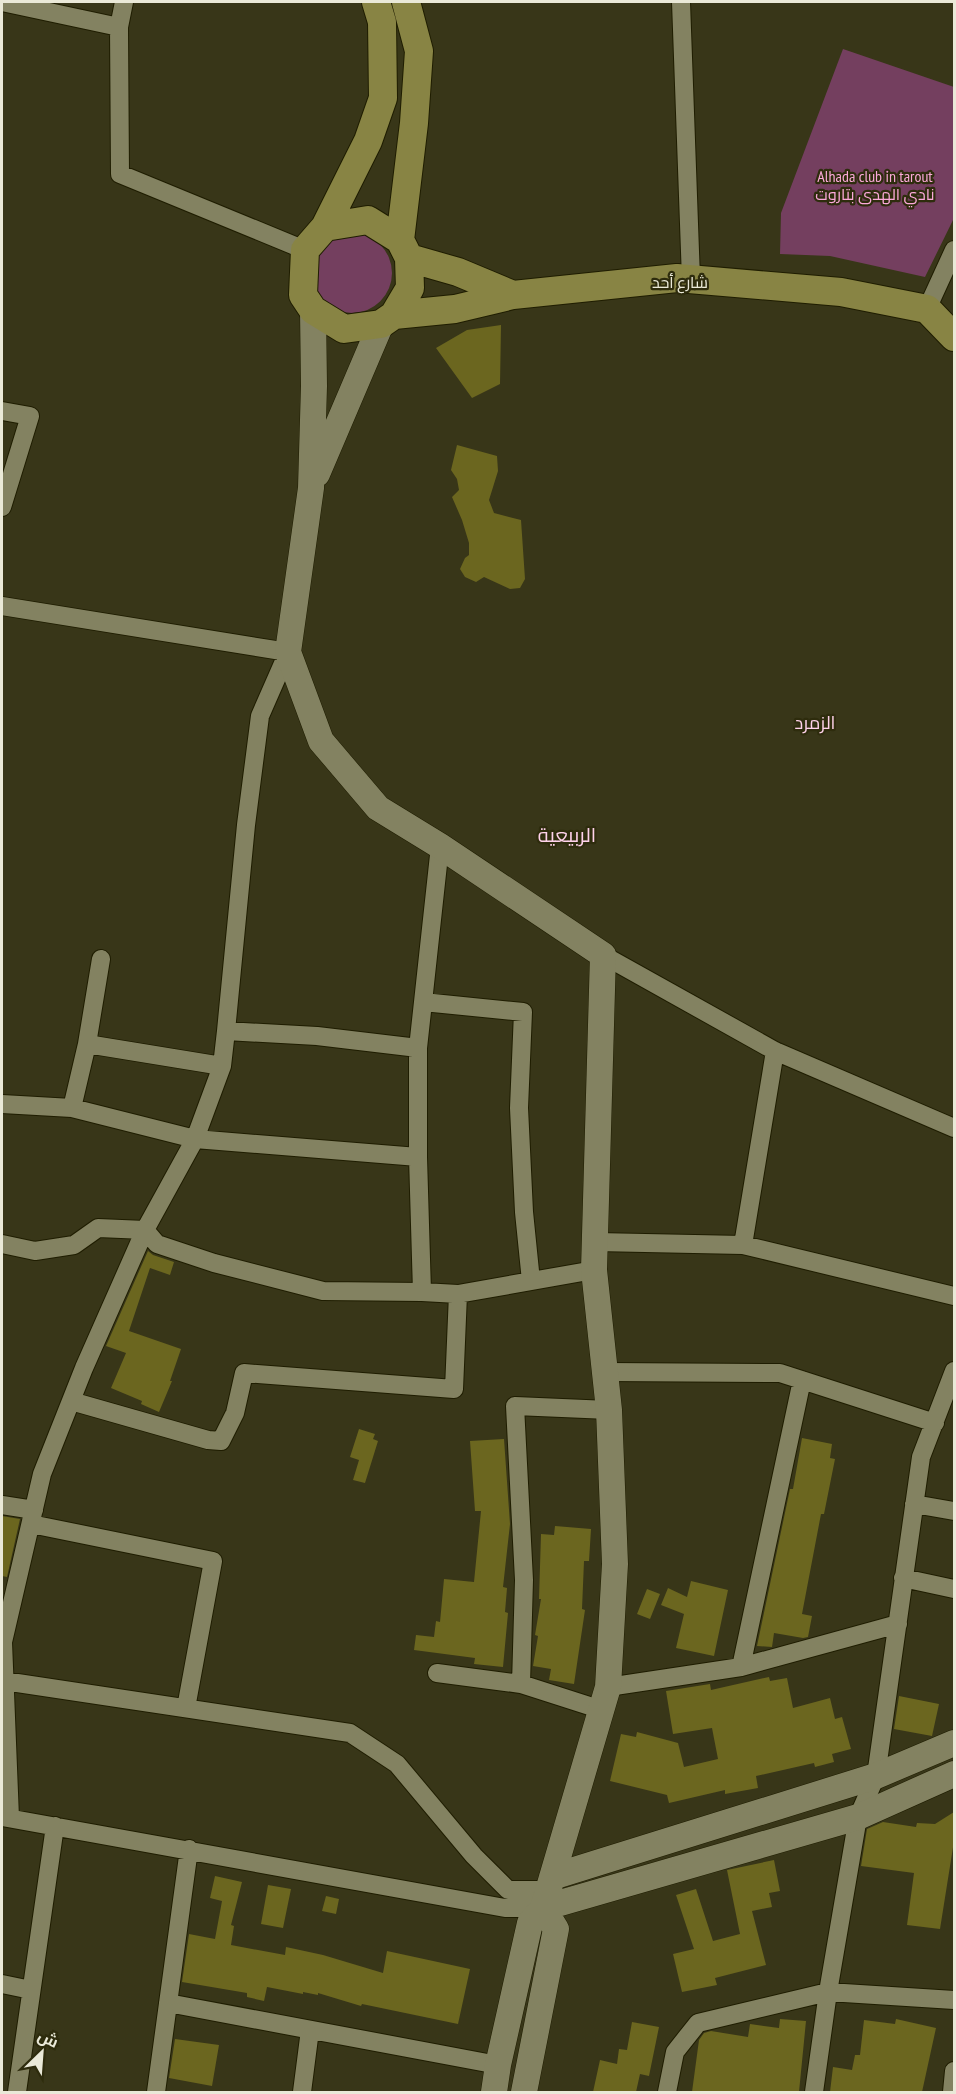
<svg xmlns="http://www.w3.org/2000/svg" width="956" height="2094" font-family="'PT Sans Narrow',Cairo,sans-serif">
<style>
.green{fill:#743f5f}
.building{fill:#6b661f}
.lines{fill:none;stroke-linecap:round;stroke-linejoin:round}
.street-casing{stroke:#1f1d01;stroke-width:20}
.secondary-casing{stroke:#1f1d01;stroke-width:27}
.primary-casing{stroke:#1f1d01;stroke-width:30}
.street{stroke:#838261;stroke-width:18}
.secondary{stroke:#838261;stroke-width:26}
.primary{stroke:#888444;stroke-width:28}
.labels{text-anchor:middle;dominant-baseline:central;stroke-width:4.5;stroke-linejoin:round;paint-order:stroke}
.park-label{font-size:16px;fill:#fca9da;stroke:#2e2c0d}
.street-label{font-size:16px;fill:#eae9d8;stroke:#2e2c0d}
.neighbourhood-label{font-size:18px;fill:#ffd2eb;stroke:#2e2c0d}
.quarter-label{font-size:20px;fill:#ffd2eb;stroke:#2e2c0d}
</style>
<rect width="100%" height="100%" fill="#383618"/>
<path class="green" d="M843,49L954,87V218L925,277L830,256L780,254L781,213Z
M312 273a40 40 0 1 1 80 0a40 40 0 1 1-80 0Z"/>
<path class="building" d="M501,325L500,384L472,398L436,348L467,330Z
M457,445L497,456L498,471L489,500L494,513L521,520L525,579L520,588L510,589L484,577L476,582L465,577L460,569L465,558L469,555V543L462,520L452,497L459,490L457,479L451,470Z
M148,1251L153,1255L174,1262L170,1275L150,1268L129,1331L181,1349L170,1381H172L159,1412L141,1404L142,1401L111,1388L126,1353L106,1346Z
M359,1429L375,1434L373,1439L378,1441L365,1483L353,1480L359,1460L350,1457Z
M802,1438L832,1444L830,1458L835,1459L824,1514H821L802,1614L812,1616L808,1637L803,1638L774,1633L772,1647L757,1646L790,1489H793Z
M504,1439L510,1524L503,1587L507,1588L505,1612L508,1613L503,1667L474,1664L475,1658L414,1650L416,1635L434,1637L436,1621L440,1622L444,1579L474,1582L481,1511H475L470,1441Z
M2,1516L20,1519L7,1577L2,1576Z
M555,1526L591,1529L589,1561H584L582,1609L585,1610L574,1684L549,1680L551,1669L533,1666L538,1636L535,1635L541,1599H539L541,1534L554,1535Z
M691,1581L728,1590L714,1656L676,1648L684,1614L661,1605L668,1588L687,1597Z
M647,1589L660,1594L650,1619L637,1614Z
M769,1677L770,1681L787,1678L793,1708L830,1698L835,1719L842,1717L851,1749L832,1754L834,1762L815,1767L814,1763L756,1776L758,1788L725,1794V1790L669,1803L667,1795L610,1781L621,1734L636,1737L637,1732L678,1743L684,1767L718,1759L712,1728L673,1734L666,1691L710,1684L711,1690Z
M899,1696L939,1704L932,1736L894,1729Z
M954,1812V1841L940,1929L907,1925L914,1873L861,1866L867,1829L883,1822L916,1827L917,1823L935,1824Z
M774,1860L780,1891L769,1893L772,1907L752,1911L766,1965L715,1978L717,1985L682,1992L673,1954L694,1949L676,1895L696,1889L713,1941L740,1934L727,1870Z
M215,1876L242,1882L231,1925L234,1926L231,1945L285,1955L286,1947L323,1955L383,1973L387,1951L470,1969L458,2024L362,2004L361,2006L318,1993V1995L303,1992V1994L267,1987L264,2001L247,1997V1993L182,1982L189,1934L215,1939L222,1901L210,1898Z
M268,1885L291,1889L283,1928L261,1924Z
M326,1896L339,1899L336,1914L322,1911Z
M780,2019L806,2021L799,2092H692L699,2040L704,2033L711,2031L748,2037L750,2024L779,2028Z
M896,2019L936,2028L922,2092H830L833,2067L852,2070L855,2055H860L864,2020L895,2024Z
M632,2022L659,2027L649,2076L640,2074L636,2092H593L600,2060L617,2064L619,2049L627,2050Z
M175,2039L219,2045L212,2086L169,2078Z"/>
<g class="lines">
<defs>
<path id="street" d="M2,2L119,27
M124,2L119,27L120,174L305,250
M681,2L691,279
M927,309L954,250
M2,411L30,416L2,507
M2,606L288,652L260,716L246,825L226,1031
M440,846L418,1048V1157L422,1292L458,1294L594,1270
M603,955L775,1051L954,1128
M423,1002L523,1012L519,1108L524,1212L531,1281
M87,1044L101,959
M222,1066L195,1139L418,1157
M2,1104L72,1108L87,1044L222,1066L226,1031L317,1036L418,1048
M72,1108L195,1139L145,1230L157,1244L214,1263L323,1291L422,1292
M596,1242L743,1245L954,1296
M2,1244L35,1251L74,1245L98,1228L145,1230L84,1368L42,1474L3,1642L10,1818
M743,1245L775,1051
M605,1372L780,1373L935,1423
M71,1401L208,1440L221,1441L235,1413L244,1373L454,1389L458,1294
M914,1504L954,1511
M2,1505L34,1510
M31,1524L213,1561L186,1708
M903,1578L954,1589
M741,1667L802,1380
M437,1673L521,1684
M4,1681L350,1733L397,1764L474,1856L508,1890H548
M608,1687L741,1667L898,1624
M602,1710L521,1684L524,1580L515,1406L609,1410
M2,1817L505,1908H543
M2,1984L31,1990
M168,2003L498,2065
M17,2092L55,1826
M156,2092L189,1849
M302,2092L310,2030
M667,2092L675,2052L698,2023L828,1992L954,2000
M814,2092L828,1992L858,1817L876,1776L921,1457L954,1371
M952,2092L954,2071"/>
<path id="secondary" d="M313,310L314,386L311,488L288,652L321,741L378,808L440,846L603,955L594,1270L609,1410L615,1564L608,1687L543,1908L530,1923L498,2065L494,2092
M317,474L381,324
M552,1877L876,1776L954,1743
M543,1908L858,1817L954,1774
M524,2092L556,1929L543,1908"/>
<path id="primary" d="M325,227L368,141L383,98L382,22L376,2
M400,240L414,123L419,51L406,2
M409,258L458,272L513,295
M394,315L410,288L409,258L400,240L368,220L325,227L305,250L303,295L313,310L344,329L381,324L394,315L455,309L513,295L677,278L841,292L927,309L954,337"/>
</defs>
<use href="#street" class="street-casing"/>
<use href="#secondary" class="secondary-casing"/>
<use href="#primary" class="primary-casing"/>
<use href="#street" class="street"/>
<use href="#secondary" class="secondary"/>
<use href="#primary" class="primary"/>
</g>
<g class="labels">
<g class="park-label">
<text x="875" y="176">Alhada club in tarout<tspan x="875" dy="18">نادي الهدى بتاروت</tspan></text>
</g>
<g class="street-label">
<text x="680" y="282">شارع أحد</text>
</g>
<g class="neighbourhood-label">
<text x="815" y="722">الزمرد</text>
</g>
<g class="quarter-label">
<text x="567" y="835">الربيعية</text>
</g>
</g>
<rect width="956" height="2094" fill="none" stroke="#eae9d8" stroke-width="6"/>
<g transform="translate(42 2052) rotate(25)" stroke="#2e2c0d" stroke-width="4.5" paint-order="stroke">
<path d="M0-4.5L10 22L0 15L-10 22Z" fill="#eae9d8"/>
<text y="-9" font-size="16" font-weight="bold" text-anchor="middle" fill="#eae9d8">ش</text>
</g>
</svg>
